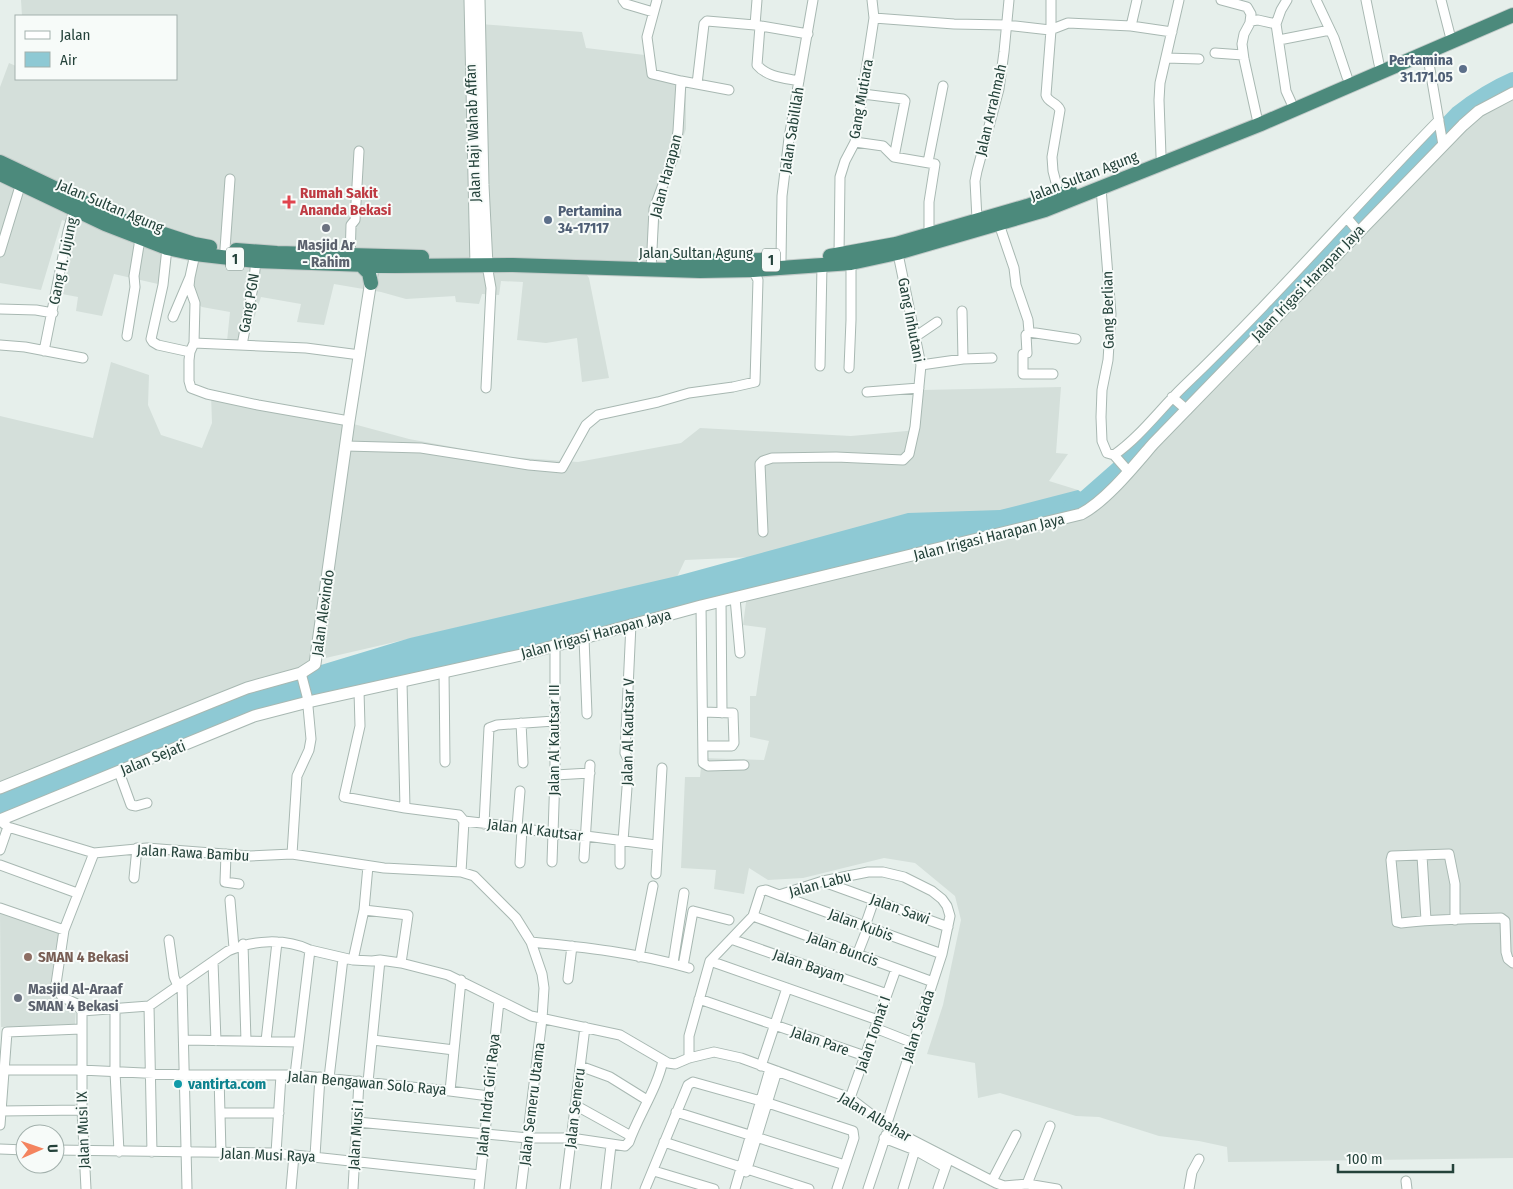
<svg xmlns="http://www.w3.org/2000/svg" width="1513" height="1189" font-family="'Fira Sans Condensed',sans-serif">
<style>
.built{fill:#d4dfda}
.water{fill:#8ec9d4}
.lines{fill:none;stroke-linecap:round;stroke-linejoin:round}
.river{stroke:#8ec9d4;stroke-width:14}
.minor-casing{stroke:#a8b8b2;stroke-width:11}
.tertiary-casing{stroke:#a8b8b2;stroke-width:13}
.trunk-casing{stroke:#c2cac8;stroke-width:16}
.minor{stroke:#fff;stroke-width:9}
.tertiary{stroke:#fff;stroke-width:11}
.trunk{stroke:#4c8a7c;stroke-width:14}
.service-dot{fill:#5c6f8a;stroke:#f7fbf9;stroke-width:2}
.health-dot{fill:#e0444e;stroke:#f7fbf9;stroke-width:2}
.worship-dot{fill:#6b7280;stroke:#f7fbf9;stroke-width:2}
.education-dot{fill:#8d6e63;stroke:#f7fbf9;stroke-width:2}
.culture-dot{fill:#0f9aa8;stroke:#f7fbf9;stroke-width:2}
.labels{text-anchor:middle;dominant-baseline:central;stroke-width:4;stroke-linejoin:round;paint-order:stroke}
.shield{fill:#f7fbf9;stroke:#637a73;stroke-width:1}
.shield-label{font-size:14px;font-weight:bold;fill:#24423a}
.service-label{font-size:15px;font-weight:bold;fill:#4e5e75;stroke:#f7fbf9;text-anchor:end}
.street-label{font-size:15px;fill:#24423a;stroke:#f7fbf9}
.health-label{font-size:15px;font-weight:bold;fill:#be3a42;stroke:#f7fbf9;text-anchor:start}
.worship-label{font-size:15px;font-weight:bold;fill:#5b616d;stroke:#f7fbf9}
.education-label{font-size:15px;font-weight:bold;fill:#785e54;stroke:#f7fbf9;text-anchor:start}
.culture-label{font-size:15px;font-weight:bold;fill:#0d838f;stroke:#f7fbf9;text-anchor:start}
</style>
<rect width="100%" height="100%" fill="#e6efeb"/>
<path class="built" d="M21,0H480V24L582,32L586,48L653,56V76L686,77V129L662,199L655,261L579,264L589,278L609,378L582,382L577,338L546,343L517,340L523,282L501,281L499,295L482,294L479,304L456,302L455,296L406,299L381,292L334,284L324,325L297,322L301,304L261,297L246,343L227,341L230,312L202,307L187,295L194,254L166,248L158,284L114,274L102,316L76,311L78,297L62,294L77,225L62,220L41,290L0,283V87L9,63L16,66V79H176V16H22Z
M1513,93V1158L1228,1162L1227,1147L1199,1141L1159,1136L1099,1117L1076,1116L1000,1093L978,1098L975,1063L927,1054L943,1005L961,920L955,896L915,863L884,858L803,878L768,880L749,868L744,894L714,889L716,870L681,868L685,777H700L702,758L764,760L769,741L750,737V696H756L766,628L743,625L752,557L685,560L677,577L317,660L315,664L0,788V416L93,438L111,362L149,375L148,405L161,435L202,448L212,423L211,394L272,402L409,439L507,457L578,462L681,443L700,428L851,436L918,430L922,390L1061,387L1056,453L1068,454L1049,481L1078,490L1097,503L1472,116Z
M0,911L61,932L53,983L57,1000L76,1008L75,1024L1,1027Z"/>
<path class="water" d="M1078,490L1097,504L1085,512L254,716L0,820V788L311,668L410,638L677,576L908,513L1000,510Z"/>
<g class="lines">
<path class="river" d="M1070,506L1085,497L1118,468L1457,113C1475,99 1492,88 1513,79"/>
<defs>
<path id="minor" d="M623,0L626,4L653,12
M657,0L647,37L652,74L681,81L729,90
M1051,0V30L1046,95C1048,103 1057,102 1060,110L1052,157L1053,171L1059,194
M1137,0L1131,26L1172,32
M1221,0L1247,7L1251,14L1250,22
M1287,0L1281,10L1276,24L1286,91L1291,102
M1316,0L1334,38L1347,77
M1366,0L1379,64
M1441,0L1450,35
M874,18L954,24L1006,25L1050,30L1068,23L1131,26
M755,25L757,0
M760,26L757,65C767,77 784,78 799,81
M1279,40L1330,30
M1427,52L1443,145
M1215,53L1243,55
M1166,58L1199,59
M697,84L704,24L707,21L755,25L808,34
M863,94L903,99L905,101L894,157
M1257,118L1244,59L1242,44L1244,34L1251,21L1258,20L1276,24
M855,142L883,146L894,157L935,164L929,202V234
M1161,156L1159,100L1160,83L1179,0
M928,162L943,86
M1101,188L1111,314L1108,360L1102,390L1101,417L1102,441L1107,453L1114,455
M1347,218L1358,231
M977,219L975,181L977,171L999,89L1004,52L1009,0
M999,224L1014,268L1016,285L1028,320L1029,332L1026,335L1027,353L1023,354V374H1053
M167,248L163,285L151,339L153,342L158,345L190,352
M225,249L230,179
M0,252L21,183
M839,255L840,177L845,161L855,142L874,18L872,0
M350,260L351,225L355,220L359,151
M781,260L782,196L789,138L813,0
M651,270L654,209L675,152L678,131L681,81
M190,277L189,286L195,303L194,343L190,352L189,360V381L191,388L207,394L258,405L349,421
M0,309L36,310L53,313
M962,311L963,359
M173,317L190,277L195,254
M1029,332L1076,339
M127,336L135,287L134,276L140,239
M915,337L937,322
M194,343L306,348L360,355
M0,345L25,347L83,358
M242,345L253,287L256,261
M44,351L68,231L74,210
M921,365L963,359L992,358
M820,366L822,265
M849,368L851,320V263
M486,388L491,288L487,265
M867,392L919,388
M1172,397L1187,410
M346,446L421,448L529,465L562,468L586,425L598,415L658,402L689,393L733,387L755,382L758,280L753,270
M1114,455C1141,436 1160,409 1184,386C1273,301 1353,208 1439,120
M1114,455L1129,472
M763,532L760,464L763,461L772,458L836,457L903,460L909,454L915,427L921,365L897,249
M735,598L740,653
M721,601L722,713
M701,606L703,763L708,766L744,765
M584,638L587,714
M444,672L445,762
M301,673L307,696L311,739L309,750L297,776L292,854L384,868L461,872L474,876L516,918L531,942L542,974L544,988L542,1019L521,1189
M402,682L405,808L459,815L464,821
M359,691L360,726L344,797L405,808
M521,723L523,763
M703,746H732L734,743L733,713L703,712
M119,772L131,805L136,806L147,803
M555,775L590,773
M484,824L489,728L497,725L554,721
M8,827L94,853L147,848L250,856L292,854
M517,827L520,791
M623,841L629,761L625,753L631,624
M0,850L8,827L3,823
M226,854L225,882L239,884
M1422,856L1426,920
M584,858L590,765
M552,862L555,775V647
M520,863L522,829
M620,864V841
M0,865L77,893
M461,872L464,821L517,827L554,834L586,836L656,845
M656,874L662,768
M134,878L137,848
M824,882L948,927
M779,895L942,954
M230,900L234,948
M0,908L64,930
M364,910L408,915L401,963
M753,916L933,982
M1455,920V884L1449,854L1392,856L1391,860L1397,922L1401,923C1434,919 1468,919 1501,918L1505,921L1506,952L1508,959L1513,963
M865,926L874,900
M731,939L887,994
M169,940L174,977L178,986
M531,942C583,947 638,953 689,968
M243,944L246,1041
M857,955L868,927
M639,957L653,886
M353,960L364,910L368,866
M710,961L878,1020
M213,962L216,1041
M673,963L684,893
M683,966L693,911L729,920
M568,979L572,946
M182,983L187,1189
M699,999L865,1056
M149,1006L152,1152
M115,1009V1072L119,1152
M82,1011L149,1006L228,951C253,940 285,938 310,950L353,960L372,961L380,960L401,963L448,975L531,1016L620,1035L668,1063L675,1064L689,1058L714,1052L741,1058L850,1098L889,1128L996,1183L1004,1186L1027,1184L1057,1189
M82,1011V1110L86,1189
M82,1011L75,1003L62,997L56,984L64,930L94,853
M875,1028L913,1043
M184,1040L299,1042
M373,1040L454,1050
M266,1041L277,942
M689,1058V1036L710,961L753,916L761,891L766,890L779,895L823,881L868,872H883L904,877L932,891L942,899L947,906L950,916L942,954L886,1126
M580,1066L610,1077L647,1100
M761,1066L787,988
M4,1070H81L185,1075H295L450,1091L489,1096
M295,1075L310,950
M219,1076L221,1153
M329,1078L343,958
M368,1082L380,960
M450,1091L461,980
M850,1098L896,969
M575,1105L631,1136
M1,1111L82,1110
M676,1112L845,1165
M220,1113H279
M357,1122L528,1138H571L625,1146L629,1142C638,1116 658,1087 663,1060
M0,1125L7,1032L81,1029
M884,1138L915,1150L945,1167
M664,1142L809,1189
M0,1149L25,1150
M55,1150L276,1153L480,1175
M276,1153L281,1075
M315,1156L320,1077
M654,1171L714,1189
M746,1172L777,1071
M992,1181L1016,1135
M1406,1181L1407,1189
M1027,1184L1050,1126
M291,1189L294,1155
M353,1189L359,1081
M479,1189L499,1001
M565,1189L585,1027
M606,1189L611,1145
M645,1189L688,1085L693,1082L768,1103L853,1131L854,1138L837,1189
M735,1189L770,1069
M868,1189L886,1135
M903,1189L915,1150
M938,1189L947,1163
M1189,1189L1192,1172L1199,1159"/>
<path id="tertiary" d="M470,0L476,266
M479,0L483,185L487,265
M0,788L212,702L247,688L301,673L315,664L349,421L372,274
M0,820L254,716L308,702L521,655L701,606L1081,514C1106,501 1134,466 1153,444L1463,125L1479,111L1513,93"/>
<path id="trunk" d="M0,162L124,221L194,244L210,247
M0,174L105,224L167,248L195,254L256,261L395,266L513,265L700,271L753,270L851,263L897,253L1045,210L1261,124L1513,15
M236,250L277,253L422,257
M830,256L896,244L1027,206L1070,191
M673,261L772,260
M361,265L369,273L371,283"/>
</defs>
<use href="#minor" class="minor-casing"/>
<use href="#tertiary" class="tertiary-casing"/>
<use href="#trunk" class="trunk-casing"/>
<use href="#minor" class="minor"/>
<use href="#tertiary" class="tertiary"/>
<use href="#trunk" class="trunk"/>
</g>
<g class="service-dot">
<circle cx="1463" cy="69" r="5"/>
<circle cx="548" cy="220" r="5"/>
</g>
<path class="health-dot" d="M286.5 194.5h5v5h5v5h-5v5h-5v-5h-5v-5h5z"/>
<g class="worship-dot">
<circle cx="326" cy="228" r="5"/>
<circle cx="18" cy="998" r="5"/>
</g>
<circle class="education-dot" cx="28" cy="957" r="5"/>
<circle class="culture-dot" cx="178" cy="1084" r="5"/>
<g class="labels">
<g class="shield">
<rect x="226" y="247.5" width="18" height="23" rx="4"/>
<rect x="762" y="248.5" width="18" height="23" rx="4"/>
</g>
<g class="shield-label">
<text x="235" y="259">1</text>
<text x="771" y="260">1</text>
</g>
<g class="service-label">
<text x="1453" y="60">Pertamina<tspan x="1453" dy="17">31.171.05</tspan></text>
<text x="558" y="211" text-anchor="start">Pertamina<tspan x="558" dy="17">34-17117</tspan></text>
</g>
<g class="street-label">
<text transform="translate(861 99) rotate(-80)">Gang Mutiara</text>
<text transform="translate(991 110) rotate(-77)">Jalan Arrahmah</text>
<text transform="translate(792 130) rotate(-81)">Jalan Sabililah</text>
<text transform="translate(473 133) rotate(-92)">Jalan Haji Wahab Affan</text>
<text transform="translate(666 176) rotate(-75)">Jalan Harapan</text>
<text transform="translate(1084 176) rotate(-21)">Jalan Sultan Agung</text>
<text transform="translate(110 206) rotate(23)">Jalan Sultan Agung</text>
<text x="696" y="253">Jalan Sultan Agung</text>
<text transform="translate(63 261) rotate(-78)">Gang H. Jujung</text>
<text transform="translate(1308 283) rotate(-46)">Jalan Irigasi Harapan Jaya</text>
<text transform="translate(249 303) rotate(-80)">Gang PGN</text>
<text transform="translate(1108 310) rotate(-91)">Gang Berlian</text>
<text transform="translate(911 320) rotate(79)">Gang Inhutani</text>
<text transform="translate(989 537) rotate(-14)">Jalan Irigasi Harapan Jaya</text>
<text transform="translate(323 613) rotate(-82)">Jalan Alexindo</text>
<text transform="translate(596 634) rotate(-15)">Jalan Irigasi Harapan Jaya</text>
<text transform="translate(628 732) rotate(-89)">Jalan Al Kautsar V</text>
<text transform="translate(554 740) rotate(-90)">Jalan Al Kautsar III</text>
<text transform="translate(153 758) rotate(-22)">Jalan Sejati</text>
<text transform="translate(535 830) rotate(7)">Jalan Al Kautsar</text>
<text transform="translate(193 853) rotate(3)">Jalan Rawa Bambu</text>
<text transform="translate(820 884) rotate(-15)">Jalan Labu</text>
<text transform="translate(900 909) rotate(20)">Jalan Sawi</text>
<text transform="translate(861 925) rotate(20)">Jalan Kubis</text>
<text transform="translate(843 949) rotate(20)">Jalan Buncis</text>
<text transform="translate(809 966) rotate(19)">Jalan Bayam</text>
<text transform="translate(918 1026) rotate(-72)">Jalan Selada</text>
<text transform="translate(873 1034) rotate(-71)">Jalan Tomat I</text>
<text transform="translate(820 1041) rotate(19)">Jalan Pare</text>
<text transform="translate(367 1083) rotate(5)">Jalan Bengawan Solo Raya</text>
<text transform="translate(488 1095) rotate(-84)">Jalan Indra Giri Raya</text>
<text transform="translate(532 1104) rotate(-83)">Jalan Semeru Utama</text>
<text transform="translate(575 1108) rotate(-83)">Jalan Semeru</text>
<text transform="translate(875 1117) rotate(31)">Jalan Albahar</text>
<text transform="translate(83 1130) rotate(-92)">Jalan Musi IX</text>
<text transform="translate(356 1135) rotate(-86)">Jalan Musi I</text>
<text transform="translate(268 1155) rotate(2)">Jalan Musi Raya</text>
</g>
<g class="health-label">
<text x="300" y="193">Rumah Sakit<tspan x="300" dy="17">Ananda Bekasi</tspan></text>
</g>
<g class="worship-label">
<text x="326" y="245">Masjid Ar<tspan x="326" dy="17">- Rahim</tspan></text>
<text x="28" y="989" text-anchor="start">Masjid Al-Araaf<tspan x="28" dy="17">SMAN 4 Bekasi</tspan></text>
</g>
<g class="education-label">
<text x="38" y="957">SMAN 4 Bekasi</text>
</g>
<g class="culture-label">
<text x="188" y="1084">vantirta.com</text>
</g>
</g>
<rect x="15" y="15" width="162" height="65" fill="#f7fbf9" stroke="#a3b1ad"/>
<rect x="25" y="31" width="25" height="8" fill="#ffffff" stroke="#a3b1ad"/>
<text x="60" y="40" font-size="15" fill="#24423a">Jalan</text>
<rect x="25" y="52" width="25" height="15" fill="#8ec9d4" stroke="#a3b1ad"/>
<text x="60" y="65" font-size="15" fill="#24423a">Air</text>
<g transform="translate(40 1149) rotate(88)"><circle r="24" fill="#f7fbf9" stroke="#a3b1ad"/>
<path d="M0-4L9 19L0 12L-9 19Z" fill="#f4845f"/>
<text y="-8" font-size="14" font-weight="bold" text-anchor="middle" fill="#24423a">U</text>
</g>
<path d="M1338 1164v8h115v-8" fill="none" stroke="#24423a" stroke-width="2.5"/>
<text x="1346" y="1164" font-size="15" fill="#24423a" stroke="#f7fbf9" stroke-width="4" paint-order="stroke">100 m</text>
</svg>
